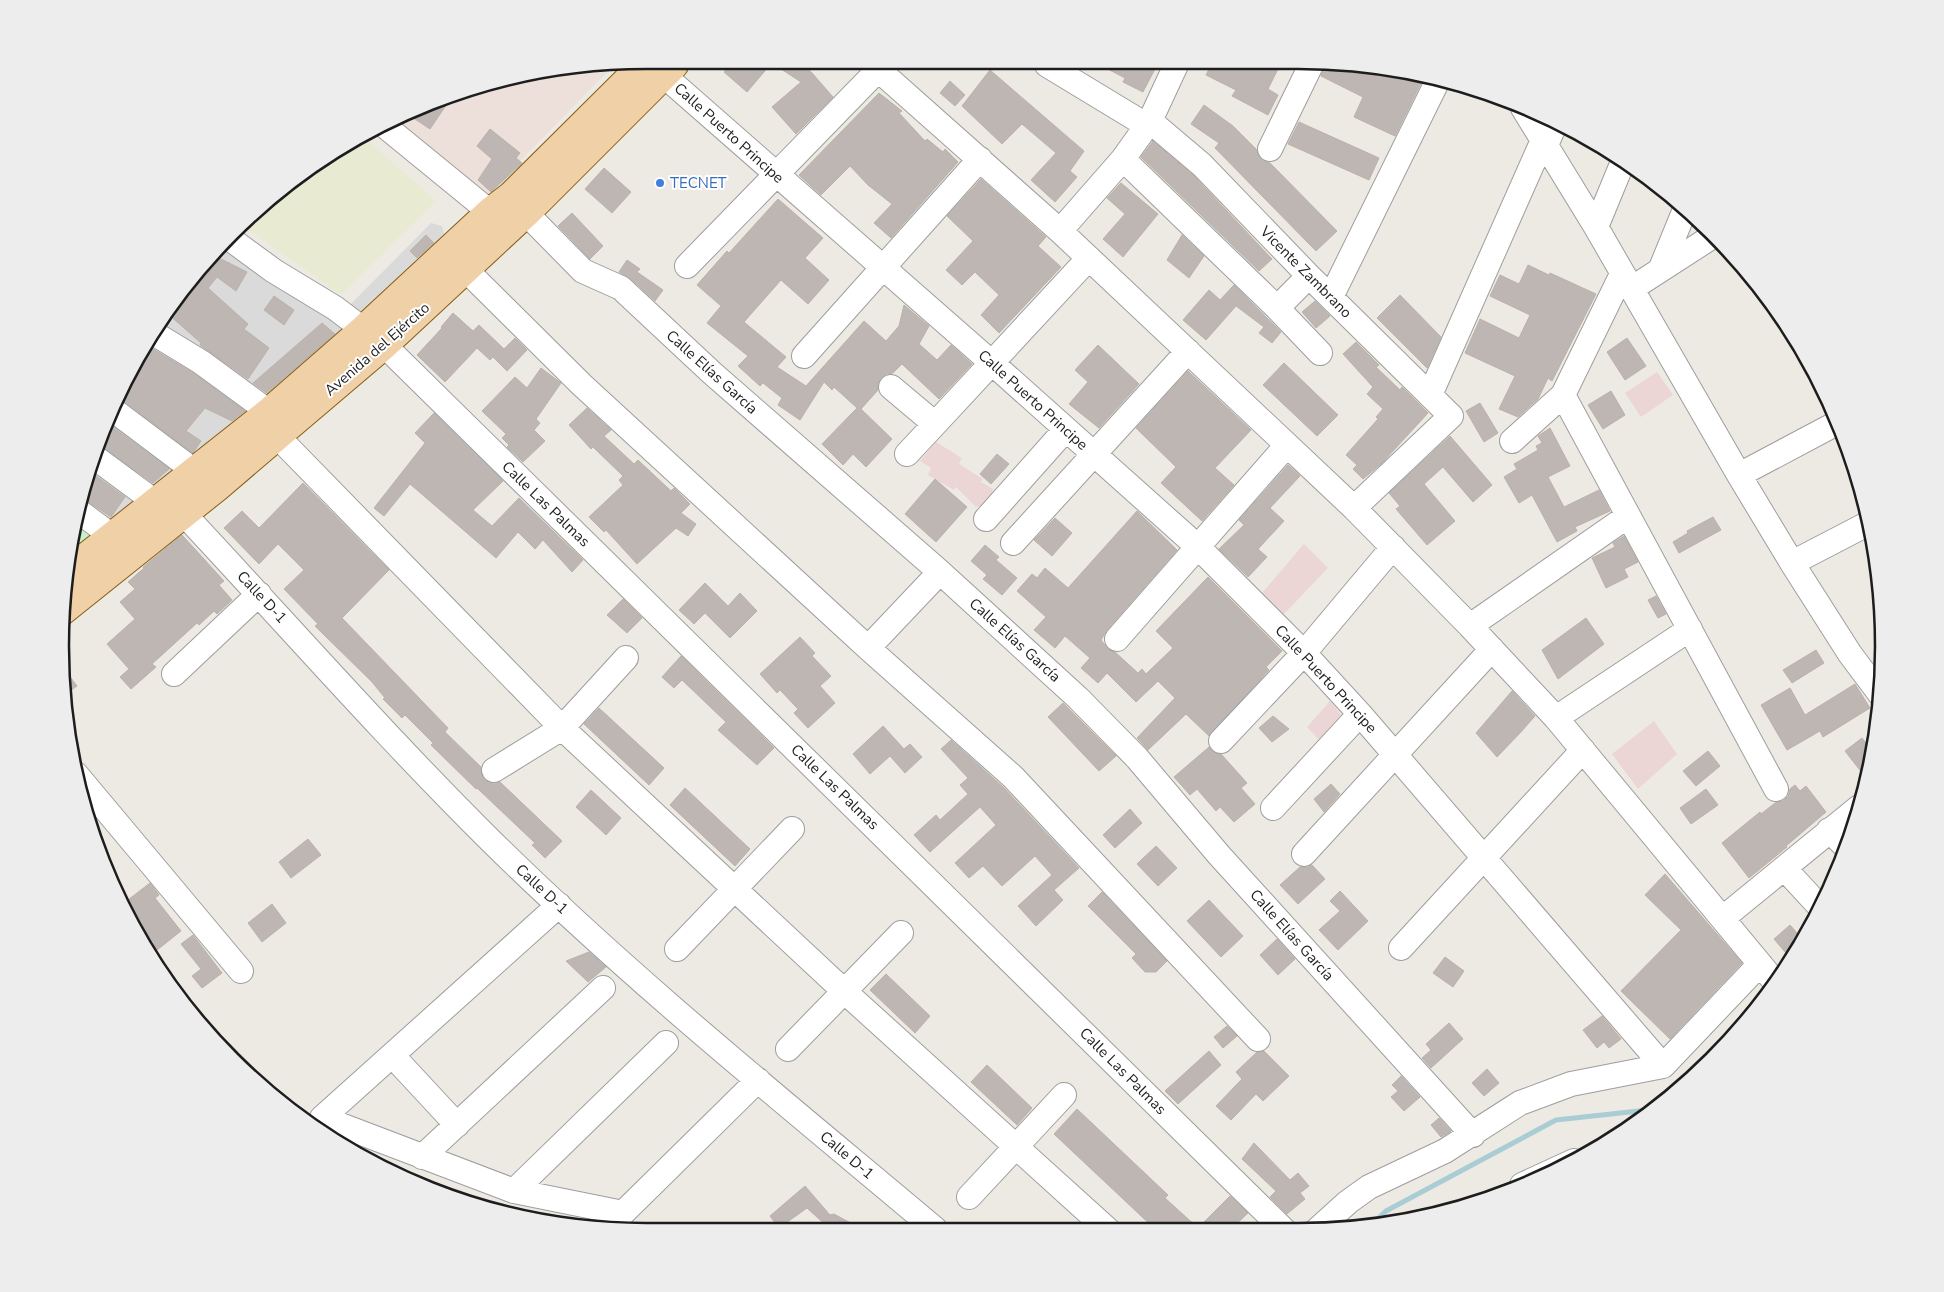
<svg xmlns="http://www.w3.org/2000/svg" width="1944" height="1292" font-family="'Nunito Sans',sans-serif">
<style>
.residential{fill:#dbdada}
.commercial{fill:#ecd6d5}
.military{fill:#eddfd9}
.farmland{fill:#e8ead2}
.park{fill:#c6f2ca}
.lines{fill:none;stroke-linecap:round;stroke-linejoin:round}
.stream{stroke:#aaccd5;stroke-width:5}
.building{fill:#bdb6b2;stroke:#bdb1a9}
.minor-casing{stroke:#9e9e9e;stroke-width:26}
.major-casing{stroke:#845e12;stroke-width:30}
.minor{stroke:#fff;stroke-width:24}
.major{stroke:#f0d0a6;stroke-width:28}
.shop-dot{fill:#3f7fe0;stroke:#fff;stroke-width:2}
.labels{text-anchor:middle;dominant-baseline:central;stroke-width:4;stroke-linejoin:round;paint-order:stroke}
.street-label{font-size:15px;fill:#1d1d1d;stroke:#fff}
.shop-label{font-size:15px;fill:#366cbe;stroke:#fff;text-anchor:start}
.rim{fill:none;stroke:#1d1d1d;stroke-width:2.5}
</style>
<rect width="100%" height="100%" fill="#edeae4"/>
<path class="residential" d="M431,223L442,226L452,264L108,525L78,503L105,422L181,289L231,236L341,314Z"/>
<path class="commercial" d="M1657,372L1673,395L1641,417L1625,393Z
M936,442L962,458L959,464L983,479L981,482L993,489L992,492L1003,500L991,514L979,506L976,507L956,487L954,490L928,475L931,468L920,461Z
M1304,544L1328,568L1283,615L1262,593Z
M1330,701L1343,717L1321,742L1307,727Z
M1654,721L1677,754L1638,789L1612,754Z"/>
<path class="military" d="M569,65H614L484,198L392,124L458,91Z"/>
<path class="farmland" d="M364,137L436,201L341,295L242,225L259,206L320,159Z"/>
<path class="park" d="M76,520L91,533L71,556H70Z"/>
<g class="lines">
<path class="stream" d="M1371,1225L1386,1211L1556,1120L1657,1109"/>
</g>
<path class="building" d="M730,65H770L747,92L724,72Z
M775,65H805L833,97L796,134L772,107L801,82Z
M1100,65H1157L1143,92L1123,82L1125,78Z
M1211,65H1280L1268,89L1278,95L1268,115L1232,96L1236,90L1206,75Z
M1325,65H1375L1425,75L1395,136L1354,117L1363,97L1321,76Z
M990,70L1084,151L1070,171L1077,177L1055,202L1031,180L1056,153L1022,124L1002,144L962,106Z
M950,81L965,95L955,106L940,93Z
M455,92L430,129L409,115Z
M879,93L902,111L899,113L925,141L927,139L943,152L945,149L958,162L891,238L874,223L892,204L868,185L850,166L821,195L799,175Z
M1204,105L1233,126L1256,149L1259,157L1264,161L1270,163L1337,231L1316,251L1215,148L1219,143L1191,124Z
M1299,122L1379,158L1369,180L1288,144Z
M490,129L520,153L516,158L522,163L491,192L478,180L492,159L477,146Z
M1153,141L1193,175L1272,259L1259,271L1141,157Z
M604,168L631,192L612,213L585,189Z
M981,179L1046,237L1038,246L1061,267L999,333L981,315L999,295L975,272L962,285L946,270L973,241L947,216Z
M1121,183L1158,214L1123,257L1103,239L1125,214L1107,198Z
M778,199L823,238L805,258L829,280L808,304L781,280L744,322L786,357L777,367L806,386L864,321L886,341L899,326L904,305L929,326L919,344L937,360L951,345L972,364L939,399L902,364L893,373L886,374L881,378L878,384V390L861,409L892,439L866,467L853,454L843,465L822,444L857,408L834,387L832,390L824,382L800,420L778,405L782,398L763,383L760,386L738,366L748,356L707,323L721,306L697,285L727,251L729,253Z
M572,213L603,246L590,259L558,226Z
M426,235L434,243L417,258L410,251Z
M1182,235L1204,256L1189,278L1167,260Z
M213,255L247,272L236,291L217,277L208,288L248,324L244,329L269,348L248,379L200,345L201,343L167,313L181,289Z
M627,260L640,269L637,272L663,290L655,301L630,278L619,272Z
M1528,265L1549,275L1550,273L1596,294L1552,381L1548,378L1538,399L1518,417L1499,409L1515,376L1465,353L1480,319L1519,338L1530,315L1490,296L1500,275L1519,284Z
M1234,285L1281,332L1272,343L1259,333L1264,327L1236,306L1206,340L1183,320L1209,290L1220,300Z
M1400,295L1441,337L1427,368L1377,318Z
M274,296L294,310L284,325L264,310Z
M1315,301L1330,316L1316,328L1302,312Z
M453,313L473,331L479,325L504,349L515,338L527,350L507,371L493,357L490,360L477,348L445,382L417,355L442,328L441,327Z
M322,323L335,334L267,393L253,383Z
M1627,338L1646,366L1625,380L1607,352Z
M1356,342L1379,365L1376,367L1400,390L1402,387L1428,413L1382,463L1363,479L1353,469L1357,465L1346,455L1378,419L1376,417L1383,409L1367,394L1373,387L1343,354Z
M1098,345L1139,384L1099,428L1069,404L1088,382L1075,370Z
M148,346L193,373L245,411L232,421L205,408L186,431L201,441L193,453L119,397Z
M1284,363L1338,415L1317,436L1263,385Z
M541,368L561,383L536,419L540,423L534,430L545,441L523,462L507,447L509,445L502,438L506,434L482,411L515,377L527,388Z
M1188,371L1251,430L1215,468L1234,485L1202,521L1161,483L1176,467L1136,428Z
M1611,391L1625,415L1603,429L1588,405Z
M1480,403L1498,433L1484,442L1466,411Z
M587,408L611,430L604,436L634,464L638,460L671,491L674,488L690,504L681,513L696,524L688,536L676,528L637,564L606,530L604,532L589,517L623,485L619,480L623,476L593,447L591,449L569,425Z
M434,413L503,481L473,510L492,526L519,498L583,560L572,572L543,540L535,549L518,532L496,558L410,484L384,516L374,508L425,443L415,433Z
M106,422L169,469L153,483L97,443L104,425Z
M1550,428L1570,466L1548,477L1564,507L1599,490L1610,511L1575,527L1577,531L1557,542L1532,495L1519,503L1504,477L1517,469L1514,464L1538,450L1536,446L1542,443L1538,436Z
M1450,436L1492,485L1473,502L1443,467L1424,484L1455,521L1427,545L1396,509L1400,506L1389,493Z
M997,454L1009,464L991,484L980,474Z
M1288,465L1300,476L1270,508L1284,521L1258,549L1267,557L1248,577L1219,549L1244,525L1239,520Z
M88,470L125,497L111,517L80,496Z
M935,479L967,507L936,542L905,514Z
M303,483L389,570L342,618L448,728L445,732L481,767L483,778L488,782L494,784L500,782L562,841L545,858L532,845L535,843L477,788L476,789L431,745L433,743L405,715L402,718L383,699L385,698L372,682L315,626L318,624L284,589L304,570L278,544L259,564L224,528L242,511L259,528Z
M1137,511L1177,550L1107,630L1101,640L1108,649L1115,652L1138,673L1142,669L1146,674L1173,648L1156,631L1208,577L1282,651L1266,667L1269,670L1209,736L1186,714L1148,750L1137,738L1175,698L1158,681L1136,702L1107,673L1098,683L1081,668L1090,658L1065,636L1055,648L1034,630L1046,617L1017,591L1032,574L1037,578L1045,568L1068,588Z
M1713,517L1721,530L1679,553L1673,542L1688,533L1687,531Z
M1055,518L1072,533L1052,556L1034,540Z
M182,535L224,581L219,585L232,600L217,614L214,611L199,625L197,623L152,664L156,667L131,689L120,677L129,669L107,644L135,619L120,602L135,589L128,582L144,568L143,567Z
M1624,536L1638,562L1624,569L1628,577L1606,588L1592,558L1615,547L1613,543Z
M985,545L999,557L996,560L1017,578L1002,595L983,579L987,575L971,561Z
M705,583L728,606L740,593L757,611L730,638L705,613L694,624L679,610Z
M1656,596L1666,614L1658,618L1648,600Z
M623,599L642,618L627,633L607,615Z
M1586,618L1604,644L1558,679L1542,650Z
M800,637L815,653L812,656L831,676L820,686L835,703L808,728L794,713L798,709L780,690L777,693L760,674Z
M1816,650L1824,663L1792,683L1783,670Z
M681,656L774,748L757,765L718,730L726,722L682,680L674,688L662,677Z
M61,665L77,686L63,696L61,685Z
M1855,684L1870,708L1823,737L1820,731L1787,750L1761,705L1790,688L1805,715Z
M1512,691L1535,716L1521,732L1497,757L1476,733Z
M1063,703L1116,756L1099,771L1048,717Z
M599,708L664,768L649,785L584,724Z
M1273,716L1289,729L1272,742L1259,728Z
M883,726L904,749L910,744L922,757L905,773L890,756L870,774L853,754Z
M1862,738L1872,751L1866,778L1845,751Z
M951,740L1003,787L1079,868L1054,890L1063,900L1036,926L1018,906L1052,875L1035,856L1002,886L983,866L969,878L955,863L996,825L980,807L930,852L914,835L936,815L940,820L968,794L960,785L968,778L941,749Z
M1209,747L1212,751L1221,754L1247,783L1241,788L1255,804L1234,822L1220,807L1216,811L1197,789L1190,795L1174,777Z
M1708,751L1720,766L1696,786L1683,771Z
M1331,784L1340,794L1324,812L1314,799Z
M1795,785L1800,791L1806,786L1826,812L1786,846L1787,847L1749,878L1722,843L1760,812L1761,814L1775,803L1783,801L1788,796L1790,789Z
M685,788L750,849L735,866L670,805Z
M1706,789L1718,805L1691,824L1680,808Z
M591,790L621,818L606,835L576,807Z
M1130,809L1142,823L1115,848L1103,835Z
M308,839L321,855L291,878L279,862Z
M1156,846L1177,868L1158,886L1137,864Z
M1312,865L1325,879L1298,904L1280,885L1300,867H1308Z
M1665,874L1742,963L1670,1039L1621,991L1681,930L1645,895Z
M150,883L159,895L155,898L181,931L157,950L137,925L134,927L124,903Z
M1340,891L1368,921L1338,950L1319,930L1340,911L1330,901Z
M1102,892L1167,961L1156,972H1145L1132,958L1136,954L1088,906Z
M1209,900L1243,936L1221,957L1187,921Z
M272,904L286,923L262,942L248,923Z
M1790,925L1804,941L1791,959L1774,939Z
M193,935L222,973L202,988L192,976L201,969L181,944Z
M1277,939L1295,959L1278,975L1260,955Z
M589,952L606,967L588,982L566,961Z
M1445,957L1464,971L1453,987L1433,973Z
M886,974L930,1016L915,1033L870,990Z
M1602,1016L1621,1039L1609,1048L1604,1042L1597,1048L1583,1030Z
M1449,1023L1463,1039L1431,1068L1422,1058L1431,1050L1426,1044Z
M1227,1026L1237,1036L1223,1048L1214,1037Z
M1209,1051L1221,1065L1178,1104L1165,1091Z
M1264,1051L1289,1076L1263,1101L1256,1094L1231,1120L1216,1106L1242,1079L1236,1072L1257,1052Z
M987,1065L1032,1108L1017,1125L971,1082Z
M1487,1069L1499,1083L1484,1096L1472,1083Z
M1401,1076L1420,1097L1404,1111L1391,1097L1398,1091L1392,1085Z
M1077,1109L1168,1195L1165,1198L1198,1228L1230,1196L1248,1213L1230,1230H1156L1054,1134Z
M1439,1118L1451,1131L1441,1137L1431,1125Z
M1254,1143L1290,1180L1298,1173L1309,1186L1300,1193L1305,1199L1287,1214L1270,1197L1276,1191L1242,1159Z
M805,1186L830,1215L834,1214L860,1228H829L807,1208L779,1228L770,1216Z"/>
<g class="lines">
<defs>
<path id="minor" d="M652,65L992,363L1198,547L1304,653L1360,714L1663,1066
M873,65L1060,231L1354,508L1470,626L1556,718L1775,982
M1047,65L1146,125L1150,121L1202,165L1309,276L1451,416L1354,508
M1523,108L1596,227L1739,475L1792,563L1850,654L1880,694
M386,127L490,212
M1270,149L1311,65
M1123,159L1277,308L1309,276
M513,200L583,271L621,288L712,373L940,572L1078,698L1137,758L1219,855L1473,1135
M1596,227L1622,164
M1060,231L1123,159L1150,121L1176,65
M229,238L274,271L335,308L384,345L1285,1231
M687,266L878,70
M1661,268L1686,207
M466,270L582,385L868,648L1013,777L1258,1039
M1631,289L1713,236
M1331,297L1439,78
M1277,308L1320,353
M155,334L201,362L269,412
M804,356L980,159
M891,387L935,424L1089,258
M1430,395L1543,140L1546,145L1557,120
M1563,395L1776,789
M112,409L209,482
M277,436L562,728L844,991L1108,1230
M1512,441L1563,395L1622,274
M907,454L935,424
M93,456L170,513
M1739,475L1837,423
M77,510L112,536
M184,514C286,623 385,736 491,841C631,979 784,1102 935,1229
M986,519L1066,429
M1013,543L1188,351
M1792,563L1869,523
M1470,626L1628,516
M1117,639L1287,445
M868,648L940,572
M174,674L259,594
M1556,718L1690,629
M1221,741L1304,653L1393,547
M494,770L562,728L626,658
M76,774L241,971
M1273,808L1360,714
M1829,830L1847,848
M1304,854L1492,649
M1784,868L1820,907
M559,905L322,1118L514,1191L623,1213L758,1080
M1723,918L1859,807
M1401,948L1583,750
M677,949L792,829
M788,1049L901,933
M392,1055L457,1125
M422,1157L603,988
M1522,1185L1574,1161
M514,1191L666,1043
M969,1197L1064,1095
M1316,1231L1348,1202L1369,1187L1445,1151L1520,1103L1571,1084L1663,1066L1760,964"/>
<path id="major" d="M67,572L269,412L364,329L490,212L511,196L643,65
M61,612L216,488L384,345L526,213L674,65"/>
</defs>
<use href="#minor" class="minor-casing"/>
<use href="#major" class="major-casing"/>
<use href="#minor" class="minor"/>
<use href="#major" class="major"/>
</g>
<circle class="shop-dot" cx="660" cy="183" r="5"/>
<g class="labels">
<g class="street-label">
<text transform="translate(729 133) rotate(42)">Calle Puerto Principe</text>
<text transform="translate(1306 272) rotate(45)">Vicente Zambrano</text>
<text transform="translate(377 349) rotate(-41)">Avenida del Ejército</text>
<text transform="translate(712 372) rotate(42)">Calle Elías García</text>
<text transform="translate(1033 400) rotate(42)">Calle Puerto Principe</text>
<text transform="translate(546 504) rotate(44)">Calle Las Palmas</text>
<text transform="translate(262 597) rotate(47)">Calle D-1</text>
<text transform="translate(1015 640) rotate(42)">Calle Elías García</text>
<text transform="translate(1326 679) rotate(47)">Calle Puerto Principe</text>
<text transform="translate(835 787) rotate(44)">Calle Las Palmas</text>
<text transform="translate(542 889) rotate(43)">Calle D-1</text>
<text transform="translate(1292 935) rotate(48)">Calle Elías García</text>
<text transform="translate(1123 1071) rotate(45)">Calle Las Palmas</text>
<text transform="translate(847 1155) rotate(40)">Calle D-1</text>
</g>
<g class="shop-label">
<text x="670" y="183">TECNET</text>
</g>
</g>
<path d="M0 0H1944V1292H0ZM646 69H1298A577 577 0 0 1 1875 646V646A577 577 0 0 1 1298 1223H646A577 577 0 0 1 69 646V646A577 577 0 0 1 646 69Z" fill="#ededed" fill-rule="evenodd"/>
<path class="rim" d="M646 69H1298A577 577 0 0 1 1875 646V646A577 577 0 0 1 1298 1223H646A577 577 0 0 1 69 646V646A577 577 0 0 1 646 69Z"/>
</svg>
